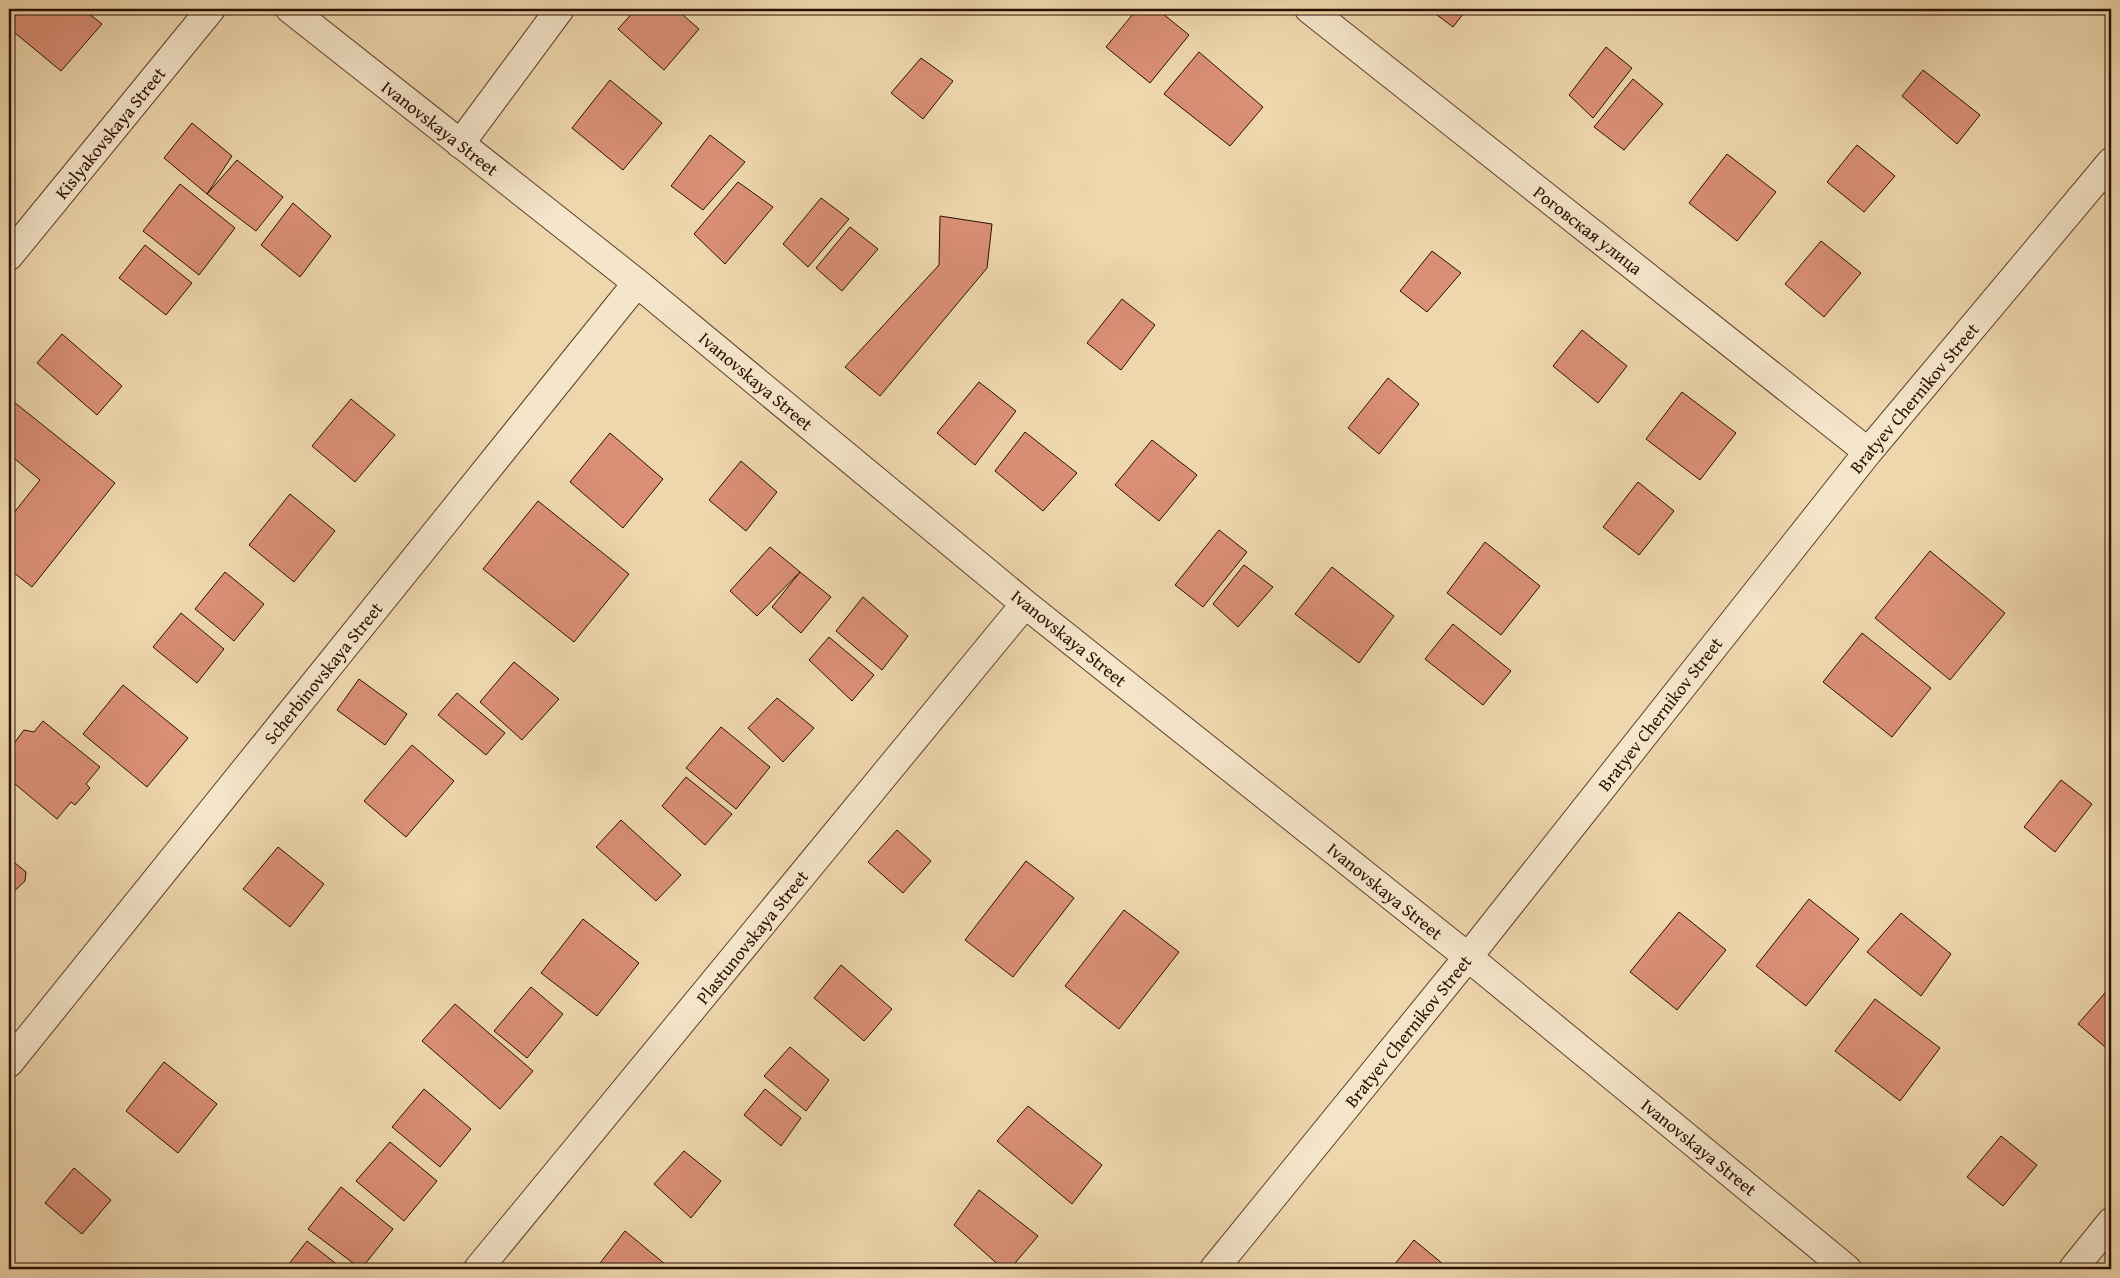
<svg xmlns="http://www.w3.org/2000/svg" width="2120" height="1278" font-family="'Gentium Book Plus',serif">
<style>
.building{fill:#da8f76;stroke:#2a0f01}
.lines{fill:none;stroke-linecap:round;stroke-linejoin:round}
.minor-casing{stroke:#5b412c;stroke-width:30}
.minor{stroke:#f5e5ca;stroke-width:28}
.labels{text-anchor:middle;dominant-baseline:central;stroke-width:5;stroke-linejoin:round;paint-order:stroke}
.street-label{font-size:18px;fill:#2a0f01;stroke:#f5e5ca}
</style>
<rect width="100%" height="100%" fill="#efd7ad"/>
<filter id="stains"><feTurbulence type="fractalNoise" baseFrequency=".004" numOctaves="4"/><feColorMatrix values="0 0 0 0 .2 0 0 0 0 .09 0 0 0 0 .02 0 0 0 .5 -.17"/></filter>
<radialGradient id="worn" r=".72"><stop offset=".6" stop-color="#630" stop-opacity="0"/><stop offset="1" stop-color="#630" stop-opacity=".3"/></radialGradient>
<path class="building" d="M9,9H83L102,24L61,71L9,28Z
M636,9H676L699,29L664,70L618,29Z
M1137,9H1157L1189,35L1150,83L1106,47Z
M1429,9H1467L1453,27Z
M1606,47L1632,68L1593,118L1569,95Z
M1199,52L1263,107L1230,146L1164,94Z
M921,58L953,81L923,119L891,93Z
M1923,70L1980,115L1957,144L1902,96Z
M1633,79L1663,104L1624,150L1594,127Z
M610,80L662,123L623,170L572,128Z
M192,123L232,156L207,194L164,158Z
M710,135L745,162L703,210L671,186Z
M1857,145L1895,176L1864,212L1827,182Z
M1727,154L1776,192L1737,241L1689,203Z
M237,160L283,197L256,231L207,194Z
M738,182L773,207L725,264L694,234Z
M180,184L235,228L199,275L143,231Z
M821,198L849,219L808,267L783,244Z
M293,203L331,236L300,277L261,245Z
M940,216L992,224L987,268L880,396L845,367L939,265Z
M850,227L878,249L842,291L816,268Z
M1821,241L1861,273L1824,317L1785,284Z
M145,245L192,283L166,315L119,278Z
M1432,251L1461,273L1427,312L1400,291Z
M1122,299L1155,325L1121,370L1087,343Z
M1582,330L1627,366L1598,403L1553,366Z
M62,334L122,386L97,415L37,363Z
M1388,378L1419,404L1379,454L1348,428Z
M979,382L1016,411L975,465L937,433Z
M1682,392L1736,433L1700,480L1646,439Z
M9,398L115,483L32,587L9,569V519L40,480L9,454Z
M351,399L395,435L355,482L312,446Z
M1025,432L1077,473L1043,511L995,471Z
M610,433L663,479L623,528L570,482Z
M1152,440L1197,475L1159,521L1115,485Z
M741,461L777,492L746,531L709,500Z
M1638,482L1674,511L1639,555L1603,527Z
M290,494L335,531L294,582L249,545Z
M538,501L629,574L574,642L483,569Z
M1219,530L1247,552L1203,607L1175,585Z
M1485,542L1540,586L1501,635L1447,593Z
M770,547L800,572L757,616L730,591Z
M1930,551L2005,613L1950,680L1875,618Z
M1244,565L1273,587L1238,627L1213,604Z
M1332,567L1394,616L1359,663L1295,614Z
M225,572L264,604L234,641L195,609Z
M800,572L831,597L801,633L772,607Z
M863,597L908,636L882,670L836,631Z
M181,613L224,649L197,683L153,647Z
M1453,624L1511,671L1483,705L1425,659Z
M1862,633L1931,688L1892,737L1823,682Z
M829,637L874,675L852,701L809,660Z
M514,662L559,699L522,740L480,702Z
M359,679L407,714L385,745L337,710Z
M123,685L188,738L147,787L83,734Z
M457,693L505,733L486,755L438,715Z
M777,698L814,728L783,762L748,728Z
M43,721L100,767L86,784L90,788L75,805L71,802L57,819L9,779V763L15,755L12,746L24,730L34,732Z
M721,727L770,767L736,809L686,768Z
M412,745L454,781L406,837L364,801Z
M686,777L732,814L705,845L662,806Z
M2061,780L2092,804L2055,852L2024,827Z
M621,820L681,875L656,901L596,847Z
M897,830L931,861L903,893L868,862Z
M278,847L324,884L290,927L243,889Z
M9,858L26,872L25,881L9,896Z
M1026,861L1074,898L1013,977L965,940Z
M1809,899L1859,939L1806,1006L1756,966Z
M1124,910L1179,952L1119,1029L1065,986Z
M1679,912L1726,950L1677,1010L1630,972Z
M1901,913L1951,954L1921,996L1867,952Z
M583,919L639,963L597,1016L541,973Z
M841,965L892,1009L864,1041L814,998Z
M2111,986V1052L2078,1024Z
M531,987L563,1014L527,1058L494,1031Z
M1875,999L1940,1048L1900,1101L1835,1051Z
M455,1004L533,1071L500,1109L422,1041Z
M790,1047L829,1080L806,1111L764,1076Z
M164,1062L217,1104L178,1153L126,1111Z
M424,1089L471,1129L440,1167L392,1127Z
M765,1089L801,1118L781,1146L744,1115Z
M1028,1106L1102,1165L1072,1204L997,1141Z
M2001,1136L2037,1165L2003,1206L1967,1177Z
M390,1142L437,1181L404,1221L356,1181Z
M684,1151L721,1181L691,1218L654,1184Z
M74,1168L111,1200L82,1234L45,1203Z
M341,1187L393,1229L361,1269L308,1229Z
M979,1190L1038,1236L1010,1269H1003L954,1225Z
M625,1231L671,1269H599L597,1267Z
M1414,1240L1449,1269H1391Z
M307,1241L343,1269H285Z"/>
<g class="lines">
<defs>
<path id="minor" d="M290,9L637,283L1025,604L1468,957L1847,1269
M1309,9L1868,452
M460,144L560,9
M9,256L211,9
M9,1063L637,283
M478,1269L1025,604
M1214,1269L1468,957L1868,452L2111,162
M2073,1269L2111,1222"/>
</defs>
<use href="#minor" class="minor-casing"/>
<use href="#minor" class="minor"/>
</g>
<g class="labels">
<g class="street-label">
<text transform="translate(440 128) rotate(38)">Ivanovskaya Street</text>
<text transform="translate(110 133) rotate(-51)">Kislyakovskaya Street</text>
<text transform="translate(1588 230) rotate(38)">Роговская улица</text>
<text transform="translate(756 381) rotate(40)">Ivanovskaya Street</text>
<text transform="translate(1914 398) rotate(-50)">Bratyev Chernikov Street</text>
<text transform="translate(1069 638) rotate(39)">Ivanovskaya Street</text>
<text transform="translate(323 673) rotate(-51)">Scherbinovskaya Street</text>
<text transform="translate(1660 714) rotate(-52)">Bratyev Chernikov Street</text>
<text transform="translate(1385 891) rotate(39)">Ivanovskaya Street</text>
<text transform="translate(752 937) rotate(-51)">Plastunovskaya Street</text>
<text transform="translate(1408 1031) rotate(-51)">Bratyev Chernikov Street</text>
<text transform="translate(1699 1147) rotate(39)">Ivanovskaya Street</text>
</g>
</g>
<rect width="2120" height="1278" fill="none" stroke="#efd7ad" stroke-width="30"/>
<rect x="10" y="10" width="2100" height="1258" fill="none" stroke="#2a0f01" stroke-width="2.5"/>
<rect x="15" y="15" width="2090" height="1248" fill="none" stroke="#2a0f01"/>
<rect width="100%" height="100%" filter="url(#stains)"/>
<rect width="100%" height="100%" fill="url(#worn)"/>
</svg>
